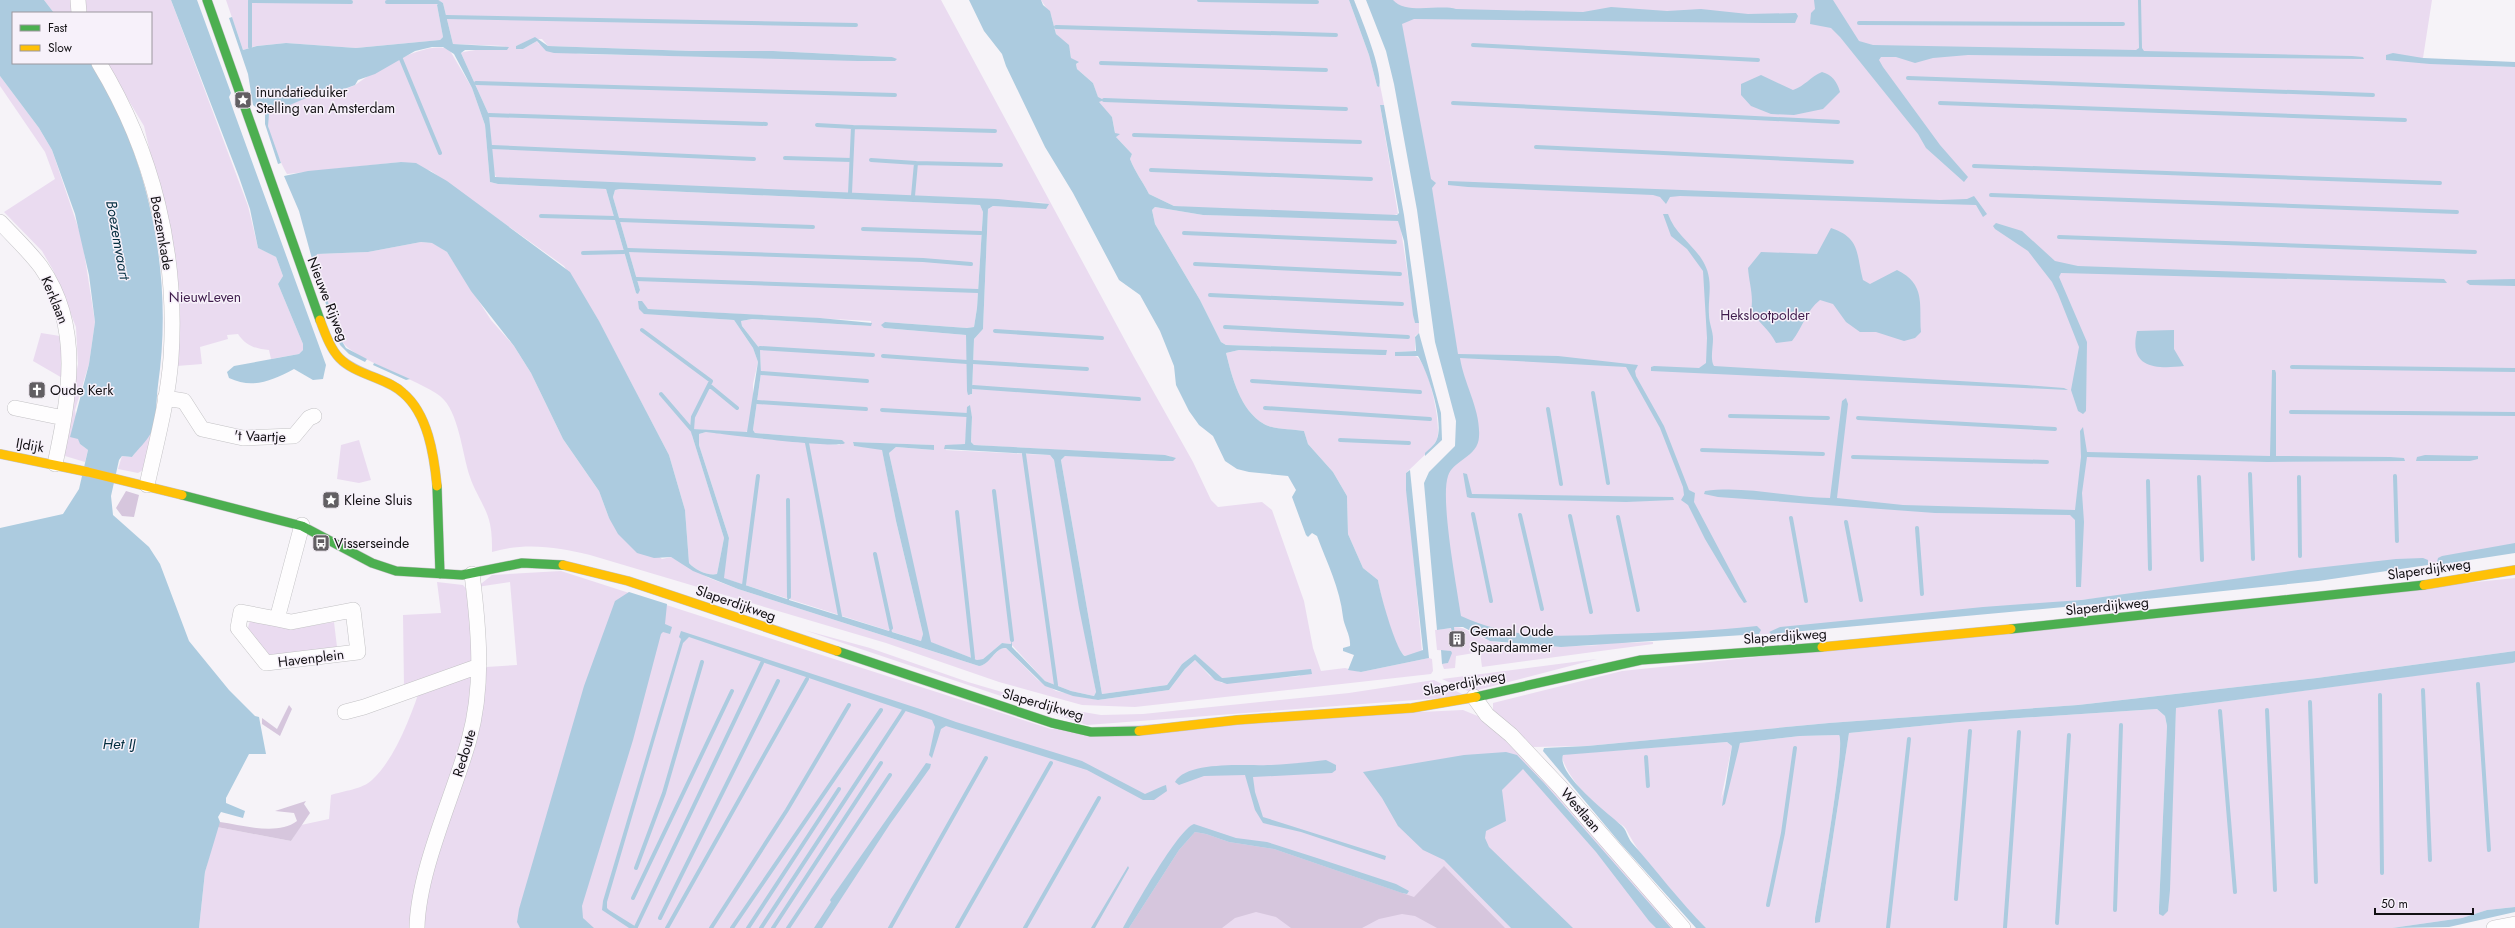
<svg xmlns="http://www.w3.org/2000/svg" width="2515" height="928" font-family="Jost,sans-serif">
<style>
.green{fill:#eadbf0;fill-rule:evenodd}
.forest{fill:#d6c6dd}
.water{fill:#accbdf}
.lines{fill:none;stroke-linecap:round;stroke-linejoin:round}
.stream{stroke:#accbdf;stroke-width:4}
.street-casing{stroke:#c3c2c5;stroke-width:16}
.fast-casing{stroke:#c3c2c5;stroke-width:10}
.slow-casing{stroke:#c3c2c5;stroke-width:10}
.street{stroke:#fefdfe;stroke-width:15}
.fast{stroke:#4caf50;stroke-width:9}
.slow{stroke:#ffc107;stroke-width:9}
.labels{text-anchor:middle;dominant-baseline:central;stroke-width:3;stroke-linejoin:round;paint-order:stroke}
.poi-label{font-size:14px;fill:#121013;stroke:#f7f1fa;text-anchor:start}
.street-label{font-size:14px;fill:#121013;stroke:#f7f1fa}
.park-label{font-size:14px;fill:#3f1c4c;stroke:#f7f1fa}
.water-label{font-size:15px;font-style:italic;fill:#042e40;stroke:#f7f1fa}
</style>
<rect width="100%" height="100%" fill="#f6f3f8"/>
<path class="green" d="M44,0H73L75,13H54Z
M82,0H171L248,206L258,248L276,257L283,276L278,284L303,344V350L299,354L271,359L269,350C256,349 246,346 238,334L227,335L228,339L200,347L202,364L177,366L163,208L144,126L106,63H151V13H83Z
M226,0H941L1134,357L1193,462L1211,500L1218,507L1262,502L1272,510L1304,601L1313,648L1321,671L1345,668L1361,672L1429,658L1432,659L1433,671L1431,674L1135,707L1082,705L999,682L886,643L590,555C558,547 525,542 492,552C492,543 492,533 490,524C487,508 475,493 470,477C462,454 459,411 440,396C418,379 351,359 341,340C336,327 310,263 317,254L368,252L421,242L433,243L447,252L491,320L514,346L531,373L563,439L599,491L609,518L662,559L671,557L709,578L738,589L979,666L983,665L1000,649L1006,648L1038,680L1056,691L1098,700L1169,690L1185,669L1195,660L1210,676L1222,683L1300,676L1299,671L1221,678L1195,654L1182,664L1167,685L1102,694L1061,460L1065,456H1071L1161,461L1171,456L974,445L971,442L972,417L969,405L965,444L954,445L945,450L1050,455L1054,460L1096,692L1094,696L1071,691L1045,681L1011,644L1002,643L983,659L977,660L930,642L889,453L896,447L934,450V445L853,442L854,446L882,449L896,521L923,634L921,641L723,578L729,538L699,445V434L706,432L840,445L842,440L755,433L753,430L761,373L760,349L742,326L741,321L752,319L871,326V321L648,309L638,301L649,314L734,320L753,348L758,362L753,384V405L748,431L744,433L693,429L692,435L724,538L717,574C708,576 695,570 689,563L685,510L669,455L597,318L564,266L431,171L401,162L287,174C281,164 262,123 269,114C286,109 310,92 326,90C328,89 331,91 334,91C339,92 351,87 355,85C374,71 425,40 449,49L472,88L485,125L490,182L498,184L606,189L636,293L640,290L613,197L615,190L620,189L980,205L983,212L977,308L974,327L967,328L885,322L884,328L966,335L970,395L972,394L974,339L983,329L988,209L993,206L1015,207L1047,203L497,178L493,172L489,115L461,53C463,51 498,47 506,46L453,44L443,3L440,1L437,5L443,37L440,40L356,48L286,43L256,46L243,50ZM532,39H542L548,46L691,51H773L892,57L895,61L580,54L539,44L537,41L523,49L516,46Z
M1041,0H1349L1369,55L1377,86L1380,85L1384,105H1380L1398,214L1390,216L1194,208L1174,206L1149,194C1143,182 1135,172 1130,159L1132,154L1116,137L1112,117L1098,102L1103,100L1098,98L1093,83L1077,69L1076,64L1078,63L1071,59L1070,51L1056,34L1051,15Z
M1376,0H2432L2423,58L2486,66L2515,67V549L2438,563L2441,564L2428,565L2429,563C2209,584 1990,612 1769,632L1770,634H1759L1760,632L1619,643L1653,642V644L1482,667L1480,652L1456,656L1455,668L1444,669L1442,664L1448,663L1450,651L1437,650L1435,630L1452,628L1453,635H1455L1454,627C1469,627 1477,638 1491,641C1527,648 1565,647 1601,645L1520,639L1456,617L1438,475L1461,451L1428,221Z
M0,76L39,128L52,150L82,239L95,322L89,364L75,410L80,444L88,450L85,462L65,456L61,447L78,364L76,327L53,270L42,251L4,212L55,179L45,152L0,86Z
M1155,207L1203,215L1392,220L1398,221L1400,223L1415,323H1419V333L1415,336V351L1395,352V356H1415C1428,359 1442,426 1437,439C1433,449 1414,465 1406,473L1422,652L1405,656C1394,650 1380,594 1378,580L1363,568L1348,534L1347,496L1333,472L1308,444L1304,431C1292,429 1274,430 1264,424C1240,410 1232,377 1226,353L1239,350L1386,355L1318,348L1226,345L1221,342L1200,300L1155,224L1152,210Z
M41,333L60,336L64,379L33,361Z
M151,432L145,469L138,473L118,469L122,456L132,457Z
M359,440L371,480L359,483L337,479L341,445Z
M561,571L1051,729L1463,710L1485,719L1496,727L1678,928H420L421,917L486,667L517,665L510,582L477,587L492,575Z
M2515,578V651L2317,678L2078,705L1829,723L1587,746L1532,747L1493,711V703L1622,671Z
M437,582L463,585L469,592L475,689L414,928H199L205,872L217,827L291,841L301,825L329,819L331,795C343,791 363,789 372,780C396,758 412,713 422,683L404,688L403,615L441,613Z
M250,621L292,629L334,622L337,647L267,657L247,631Z
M804,630L870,648L968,682L1053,707L1101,715L1143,714L1349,693L1434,680L1462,694L1442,698L1087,725Z
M1597,659L1470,692L1442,679Z
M2515,662V907L2487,910L2462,918L2392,928H1706C1677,899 1645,866 1626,829C1623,824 1616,822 1611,818C1592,803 1570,781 1562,758L1563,755L1568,754L1727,742L1732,746L1721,799L1740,743L1800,736L1839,735C1846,744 1819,897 1815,919L1820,922L1849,733L1960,722L2157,709L2165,716L2167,726L2159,907L2168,911L2176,708Z"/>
<path class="forest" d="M126,491L139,495L134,517L122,516L116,508Z
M289,705L292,709L280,736L262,724V718L277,729Z
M306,801L304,804L310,813L291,841L217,827L220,822C243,825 277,836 297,821L294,813L275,811Z
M1195,832L1206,834L1229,842L1274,849L1414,897L1444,866L1505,928H1437L1415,916L1402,914L1379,919L1362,928H1291L1276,917L1256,912L1235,918L1222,928H1129L1179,850Z"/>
<path class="water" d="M0,0H44L54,13H13V63H92C149,159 174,274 158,385C156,400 157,420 151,433C146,442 138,449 132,457L122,456L119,460L111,496L113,515L149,547L160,564L189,641L229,690L255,716L259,717L266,754H249L226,798V803L245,811L243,818L221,812L218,817L220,822L205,872L199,928H0V528L63,514L79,489L88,450L80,444L78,439L70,437L89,364L95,322L89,275L75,214L52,150L39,128L0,76Z
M171,0H197L231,93L229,97L234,112L326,365L323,379L313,380L294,369C272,381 252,389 229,378L227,372L234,366L299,354L303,350V344L278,284L283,276L276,257L258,248L250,209L239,177Z
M969,0H1041L1043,5L1050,11L1056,34L1069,45L1071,58L1079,62L1076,64L1077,69L1093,83L1098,97L1104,100L1099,102L1112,117L1115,133L1120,134L1116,137L1132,154L1130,159C1135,172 1143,182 1149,194L1174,206L1397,215L1399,213L1380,105H1384L1404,215L1419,323H1415L1413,315L1404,241L1398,221L1203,215L1155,207L1152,210L1155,224L1200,300L1221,342L1226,345L1387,350L1386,355H1380L1239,350L1226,353C1232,377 1240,410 1264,424C1274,430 1292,429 1304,431L1308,444L1333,472L1347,496L1348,534L1363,568L1378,580C1380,593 1396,651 1405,656L1423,650L1406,490V473L1410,470L1429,658L1361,672L1348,670L1354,655L1343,651V648L1350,646C1351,636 1344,626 1343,617C1340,588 1327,563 1317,536L1312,533L1308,537L1306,535L1292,497L1296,490L1288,476L1249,472L1237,469L1225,461L1213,436L1199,425L1189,411L1176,385L1174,366L1160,331L1140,295L1119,280L1073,193L1045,147L1006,66L1002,54L984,31Z
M1349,0H1354C1360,15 1384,73 1379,87L1377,86L1369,55Z
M1366,0H1393C1406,15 1440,4 1456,9L1583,12L1611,7L1667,11L1701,9L1748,14L1796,13L1798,16L1795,23H1764L1414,19L1402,24L1431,179L1436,183L1432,188L1458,354L1558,356L1638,365L1635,371L1636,376L1664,426L1689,490L1695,493L1694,502L1747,602L1744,603L1739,596L1705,539L1688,505L1681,500L1684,495L1683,487L1660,428L1626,367L1460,358C1464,384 1481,410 1479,437C1478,457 1453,460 1448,476C1440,499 1457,588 1461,616C1517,641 1559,636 1617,634C1664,633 1711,631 1757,626L1761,630L1759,634L1561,647L1490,641L1463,627H1454L1455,635L1453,636L1451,628L1437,630L1424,483L1429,472L1455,446L1456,421L1435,342L1417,210L1394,84L1386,51Z
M1814,0H1833L1859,41L1873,45L2136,50L2139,48L2138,0H2141L2142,48L2144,51L2352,56L2363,57L2364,59L1968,55L1933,58L1915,63L1896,57H1881L1879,60L1883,67L1940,145L1968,177L1964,182L1926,148L1918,134L1840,37L1831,28L1810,24L1811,13L1815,9Z
M440,1L443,3L453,44L509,47L507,50H465L461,53L489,115L495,177L998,199L1049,204L1046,209L993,206L988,209L983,329L974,339L972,394L968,395L967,391L966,335L884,328L881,325L885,322L967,328L974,327L977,308L983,212L980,205L620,189L615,190L613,197L640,290L638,294L636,293L606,189L498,184L490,182L485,125L472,88L454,54L443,47H432L415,51L375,74L358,80L355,85L339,91L327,89L269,114L268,126L281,163L278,164L265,124V114L253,105L248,74L229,18L232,17L243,50L257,46L286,43L356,48L440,40L443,37L437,5Z
M535,37L548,46L691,51H773L892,57L897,59L895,61H858L554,53L546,51L537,41L523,49H516V46Z
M2393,53L2423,58L2515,62V67L2430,64L2386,60V55Z
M1822,72C1832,75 1837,81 1840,92L1823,109L1794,115L1771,114L1751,106L1741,95V84L1761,75L1793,90C1805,86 1810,77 1822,72Z
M401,162L416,163L447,181L570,272L599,321L669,455L685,510L689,563C695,570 708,576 717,574L724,538L691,432L693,429L747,432L758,362L753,348L734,320L644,314L639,309L638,301H642L648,309L820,318L872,323L871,326L752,319L741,321L742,326L760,349L761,373L753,430L755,433L842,440L845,443C840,449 722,434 706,432L699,434V445L729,538L724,578L787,599L789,597V600L889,631L891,628L892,632L921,641L923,634L896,521L882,450L854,446L853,442L934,445V450L896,447L889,453L931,642L977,660L983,659L1002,643L1011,644L1012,640V647L1045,681L1071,691L1094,696L1096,692L1079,608L1054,460L1050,455L944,449L945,445L965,444L967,407L970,405L972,417L971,442L974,445L1165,455L1176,458L1173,461H1161L1065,456L1061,460L1102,694L1167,685L1182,664L1195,654L1222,678L1311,669L1312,674L1227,684L1215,680L1195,660L1185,669L1169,690L1098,700L1073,696L1045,686L1006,648C995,647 990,665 979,666L738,589L693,571L671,557L654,558L637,553L618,534L609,518L599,491L563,439L531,373L514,346L471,291L447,252L432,243L421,242L368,252L317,254L315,261L316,267L341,340L346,348L367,359L365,362L349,354L340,345L318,281L299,211L284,176L308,171Z
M1448,181L1940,200L1967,199L1974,196L1987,214L1983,217L1976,205L1680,196L1670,197L1666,204L1660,197L1653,195L1468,187L1448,185Z
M1663,214H1668C1677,240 1705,250 1709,278C1711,290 1708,303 1709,315C1709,323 1713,331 1713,339C1713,347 1710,360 1714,366L2026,385L2064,388L2068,390L1651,371V367L1654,366L1699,368L1706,363L1707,338L1703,271L1687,249L1671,236Z
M1996,223L2022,231L2055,261L2078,266L2444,279L2447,283L2061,273L2059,277L2087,342L2086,411L2083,414L2078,411L2071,390L2079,347L2058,294L2052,282L2028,251L1995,229L1993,226Z
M1831,228C1861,238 1856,254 1863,280L1870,284L1897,270C1926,284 1919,304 1921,332L1915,338L1904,341L1876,332H1860L1846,322L1833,304L1820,300C1806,311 1803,327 1792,341L1776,343C1769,329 1760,324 1751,311C1754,296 1749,283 1748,268L1761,252L1817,254Z
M2515,279V286L2470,285L2466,282L2468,280Z
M2174,330V349L2184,366C2157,369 2128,369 2137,331Z
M1419,333L1441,413L1442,440L1425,456V453C1429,449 1435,445 1437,439C1444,421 1428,372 1418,356H1395V352L1416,351L1415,337Z
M374,363L410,379L406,380L373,365Z
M2272,370H2275L2276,373V456L2390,457L2404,458L2405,461L2267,462L2087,457L2082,493L2084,522L2081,587H2076L2075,520L2070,515L1935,513L1718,497L1704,494L1705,491C1746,485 1789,498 1830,498L1842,401L1846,398L1848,404L1837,498L1903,505L2075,510L2081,457L2080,431L2083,427L2087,452L2270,456Z
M2425,455L2478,456V459L2470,461H2416L2417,457Z
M1463,473L1467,474L1472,494L1673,497L1674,500L1626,502L1470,498L1467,497Z
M2515,543V553L2444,564L2437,562L2438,558L2442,556Z
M2423,558L2428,560V565L2318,581L2118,602L1771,634L1769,632L1780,627L1983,607L2081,600L2298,570L2396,559Z
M629,592L667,604L665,624L672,627L670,634L663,632L661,634L633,740L582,906L583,918L594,928H520L517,922L519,909L584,686L615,601Z
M681,631L920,709L956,722L1082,761L1145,794L1163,786L1166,785L1167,791L1154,800H1143L1087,770L946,726L941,729L932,758L929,755L935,727L932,720L689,637L683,643L607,902V908L609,910L638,928H629L602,910L603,901L681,639L679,637Z
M1441,650L1451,651L1452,653L1448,663L1442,664Z
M2515,651V662L2513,663L2176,708L2170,890L2168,911L2163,916L2159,914V907L2167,726L2165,716L2157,709L1960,722L1849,733L1820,922L1815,923V919C1819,897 1846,744 1839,735L1800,736L1740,743L1725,804L1722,806L1732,746L1727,742L1563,755C1556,774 1609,814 1621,825C1627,830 1627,837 1632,843C1657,871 1679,901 1706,928H1696L1620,843L1543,751L1544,748L1587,746L1829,723L2078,705L2317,678Z
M1506,752L1517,755L1544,783L1671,928H1656L1649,921L1596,852L1523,769L1502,790L1506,821L1486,831L1485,838L1489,847L1573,928H1511L1444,860L1423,850L1398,826L1382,798L1363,772L1464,755Z
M1326,760L1336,765V770L1332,773L1253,777L1255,792L1263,817L1386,856L1385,860L1301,832L1263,823L1255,810L1245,775L1204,776L1179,785L1175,782C1187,760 1249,766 1271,765C1290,764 1308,762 1326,760Z
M926,763L931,764L930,768L890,824L822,928H814L831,902L830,900Z
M1194,824L1236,838L1267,842L1317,858L1396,884L1409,891L1407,894L1402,893L1274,849L1229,842L1206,834L1195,832L1179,850L1129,928H1123C1133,910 1178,829 1194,824Z
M1128,866L1129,868L1095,928H1091Z
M2515,907V912L2449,927L2392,928L2462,918L2487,910Z"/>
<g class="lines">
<path class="stream" d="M1199,0L1317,2
M387,2H438
M446,17L856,25
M1859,23L2123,24
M1056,27L1336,35
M1473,45L1758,60
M250,47V1L351,2
M401,59L440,153
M1101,63L1326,70
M1908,78L2373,95
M476,83L895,95
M1104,100L1346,109
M1453,103L1838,122
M1940,103L2405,120
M489,115L766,124
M817,125L853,127
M1134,135L1360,142
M492,147L754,159
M1536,147L1852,162
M785,158L851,160
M871,160L916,163
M1974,166L2440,183
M1151,170L1371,179
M850,193L853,127L995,131
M1991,195L2457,212
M913,196L916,163L1001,165
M541,216L615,218
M620,220L813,227
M863,229L981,233
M1184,233L1395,242
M2059,237L2475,252
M628,250L923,260L971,264
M583,253L624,252
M1195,264L1400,274
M636,279L978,291
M1210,295L1402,304
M1225,327L1408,337
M642,330L711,381L693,417L692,430
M995,331L1102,338
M760,348L873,355
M883,356L967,362
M973,362L1087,369
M2292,367L2515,370
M761,373L867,381
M1252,381L1420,392
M709,385L737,408
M973,387L1139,399
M1593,393L1608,483
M661,394L692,430
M757,402L866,409
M1265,408L1430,419
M1548,409L1561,484
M882,410L967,415
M2291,412L2515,414
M1730,416L1828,418
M1858,418L2055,429
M1340,440L1409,443
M807,443L840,616
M1702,450L1823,454
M1024,454L1056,685
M1853,457L2047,462
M2250,474L2253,559
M2395,476L2397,541
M2199,477L2202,560
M2299,477L2300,556
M2148,481L2150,569
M994,491L1012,640
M788,500L789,597
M957,512L973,658
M1473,514L1491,601
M1520,515L1542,609
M1570,516L1591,612
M1618,517L1638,610
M1791,518L1806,601
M1846,522L1861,600
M1917,528L1922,594
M875,554L891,628
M744,585L758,476
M2478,684L2489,850
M2423,690L2430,860
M2380,695L2382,873
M2310,702L2316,882
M2267,710L2275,890
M2220,711L2235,892
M1646,757L1648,786
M636,868L664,793L702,662
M633,898L732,691
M1956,899L1970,731
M1768,905L1783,833L1795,748
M2115,910L2121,725
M660,918L778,681
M2057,923L2069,735
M636,927L762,663
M667,928L807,679
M711,928L787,810L849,705
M732,928L881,710
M748,928L839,789
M761,928L904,710
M773,928L881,763
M788,928L890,775
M890,928L986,758
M957,928L1051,763
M1025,928L1099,798
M1888,928L1909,739
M2005,928L2019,732"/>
<defs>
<path id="street" d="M78,0L79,13
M99,63C153,152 178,253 171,358C168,400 156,444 147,485
M0,222C14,237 29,251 41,267C83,327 69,398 55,464
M165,398L184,401L202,429L243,438L294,436L309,418L314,416
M15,408L64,418
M277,619L291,622L353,610L358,652L266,663L238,628L241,612L277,619L302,525
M1474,697L1487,715L1511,735L1560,787L1683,928
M345,712L364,707L479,666
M417,928C418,871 453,797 469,740C484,686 479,630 472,574
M2494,928L2515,924"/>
<path id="fast" d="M207,0L320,320
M437,486L440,574
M182,495L302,526L372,563L396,571L462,575L522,563L563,565
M2011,629L2424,585
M837,651L1052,723L1091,732L1139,731
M1476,697L1641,660L1822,647"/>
<path id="slow" d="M320,320C334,358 339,364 376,378C386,382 396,386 403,393C428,414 434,455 437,486
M0,454L88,472L182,495
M563,565L628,581L837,651
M2424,585L2515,570
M1822,647L2011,629
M1139,731L1237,720L1412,708L1476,697"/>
</defs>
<use href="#street" class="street-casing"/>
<use href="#fast" class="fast-casing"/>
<use href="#slow" class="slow-casing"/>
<use href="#street" class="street"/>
<use href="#fast" class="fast"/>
<use href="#slow" class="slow"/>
</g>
<defs>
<symbol id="sight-square" viewBox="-11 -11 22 22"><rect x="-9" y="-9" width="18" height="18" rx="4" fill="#625f63" stroke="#f7f1fa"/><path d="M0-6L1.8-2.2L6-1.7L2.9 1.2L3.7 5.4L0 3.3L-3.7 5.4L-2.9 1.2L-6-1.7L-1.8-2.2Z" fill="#fff"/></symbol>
<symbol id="church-square" viewBox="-11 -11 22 22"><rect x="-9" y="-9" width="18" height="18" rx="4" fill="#625f63" stroke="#f7f1fa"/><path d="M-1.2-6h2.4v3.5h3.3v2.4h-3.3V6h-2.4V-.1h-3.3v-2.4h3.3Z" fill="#fff"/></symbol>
<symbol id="bus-square" viewBox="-11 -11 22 22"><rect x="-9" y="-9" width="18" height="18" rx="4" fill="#625f63" stroke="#f7f1fa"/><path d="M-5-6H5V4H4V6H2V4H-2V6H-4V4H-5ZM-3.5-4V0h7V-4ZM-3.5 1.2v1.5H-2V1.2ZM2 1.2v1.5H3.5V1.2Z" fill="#fff"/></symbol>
<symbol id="building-square" viewBox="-11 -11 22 22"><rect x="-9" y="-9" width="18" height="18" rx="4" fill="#625f63" stroke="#f7f1fa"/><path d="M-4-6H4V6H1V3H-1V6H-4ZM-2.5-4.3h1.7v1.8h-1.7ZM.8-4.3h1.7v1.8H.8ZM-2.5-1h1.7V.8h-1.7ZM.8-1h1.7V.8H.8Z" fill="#fff"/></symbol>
</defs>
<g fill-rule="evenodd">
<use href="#sight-square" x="233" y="90" width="20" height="20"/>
<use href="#church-square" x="27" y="380" width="20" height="20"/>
<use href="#sight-square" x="321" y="490" width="20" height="20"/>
<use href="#bus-square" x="311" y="533" width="20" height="20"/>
<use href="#building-square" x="1447" y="629" width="20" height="20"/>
</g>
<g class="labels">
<g class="poi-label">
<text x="256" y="92">inundatieduiker<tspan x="256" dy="16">Stelling van Amsterdam</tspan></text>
<text x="50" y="390">Oude Kerk</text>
<text x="344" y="500">Kleine Sluis</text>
<text x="334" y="543">Visserseinde</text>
<text x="1470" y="631">Gemaal Oude<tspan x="1470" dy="16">Spaardammer</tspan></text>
</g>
<g class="street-label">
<text transform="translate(162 233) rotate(80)">Boezemkade</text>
<text transform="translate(328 299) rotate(69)">Nieuwe Rijweg</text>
<text transform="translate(55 300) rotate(68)">Kerklaan</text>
<text transform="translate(260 436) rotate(2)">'t Vaartje</text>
<text transform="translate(30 445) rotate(10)">IJdijk</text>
<text transform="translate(2429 569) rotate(-8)">Slaperdijkweg</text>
<text transform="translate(736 603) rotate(19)">Slaperdijkweg</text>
<text transform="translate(2107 606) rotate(-6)">Slaperdijkweg</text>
<text transform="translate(1785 636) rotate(-4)">Slaperdijkweg</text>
<text transform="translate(311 658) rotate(-7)">Havenplein</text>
<text transform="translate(1464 683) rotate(-11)">Slaperdijkweg</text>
<text transform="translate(1043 704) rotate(16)">Slaperdijkweg</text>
<text transform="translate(464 753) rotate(-73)">Redoute</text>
<text transform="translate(1581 810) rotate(49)">Westlaan</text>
</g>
<g class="park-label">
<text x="205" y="297">NieuwLeven</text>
<text x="1765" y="315">Hekslootpolder</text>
</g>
<g class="water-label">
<text transform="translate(118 240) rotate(80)">Boezemvaart</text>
<text x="119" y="744">Het IJ</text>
</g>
</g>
<rect x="12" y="12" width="140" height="52" fill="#f7f1fa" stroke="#9b979e"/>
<rect x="20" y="25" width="20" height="6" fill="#4caf50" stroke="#9b979e"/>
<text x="48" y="32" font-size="12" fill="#121013">Fast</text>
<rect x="20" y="45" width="20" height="6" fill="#ffc107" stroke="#9b979e"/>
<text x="48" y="52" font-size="12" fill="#121013">Slow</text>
<path d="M2375 908v6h98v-6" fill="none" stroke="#121013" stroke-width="2"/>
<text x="2381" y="908" font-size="12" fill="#121013" stroke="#f7f1fa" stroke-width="3" paint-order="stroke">50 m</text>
</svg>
